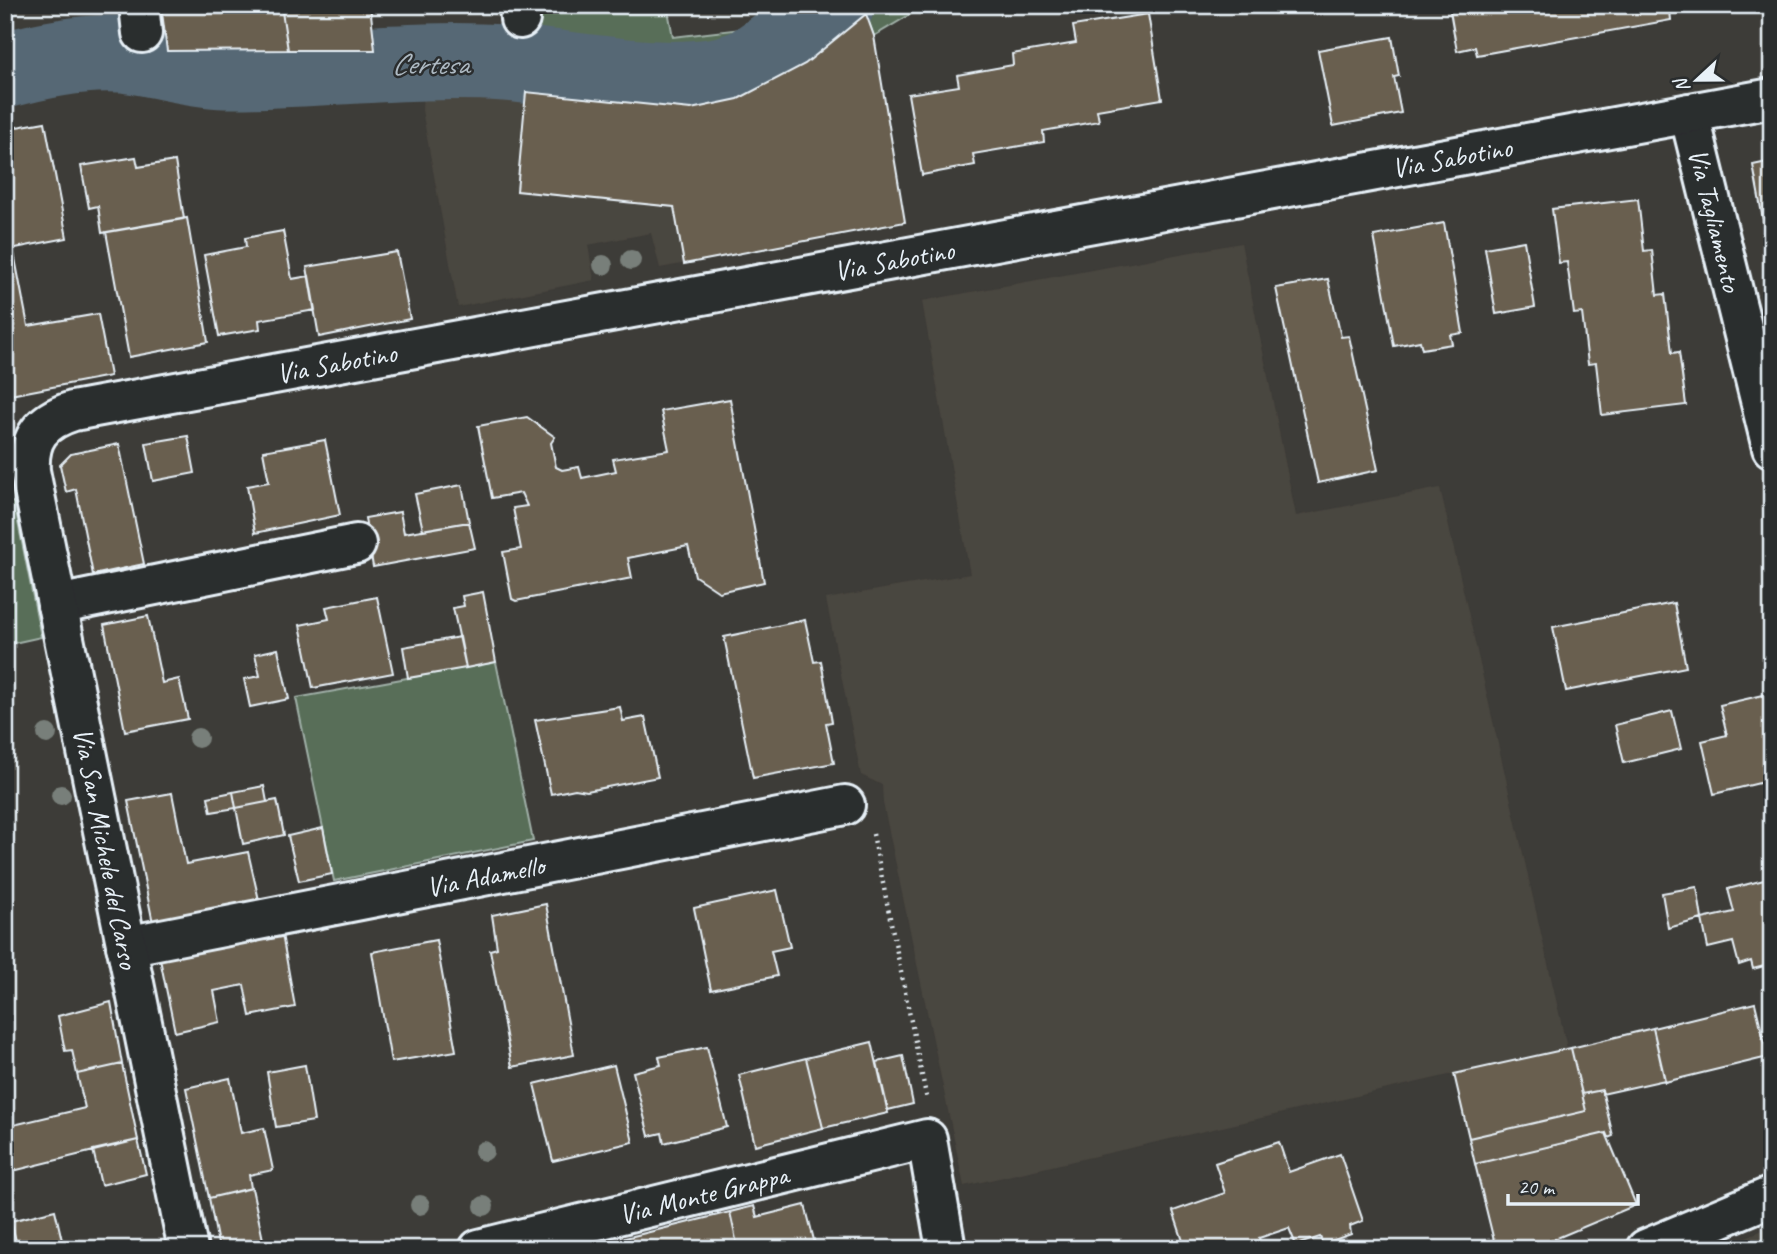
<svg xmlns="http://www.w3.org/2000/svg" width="1777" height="1254" font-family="Caveat,sans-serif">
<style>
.built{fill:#4a463f}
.green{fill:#596e59;stroke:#a0b0a8;stroke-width:2}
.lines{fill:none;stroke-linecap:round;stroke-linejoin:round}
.river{stroke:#576874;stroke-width:77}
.building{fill:#695f50;stroke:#e8f1f8;stroke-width:2}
.minor-casing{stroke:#e8f1f8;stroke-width:44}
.path{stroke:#e8f1f8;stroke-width:4.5;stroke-dasharray:2 5;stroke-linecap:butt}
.minor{stroke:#2a2d2e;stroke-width:38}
.tree{fill:#787f7a}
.labels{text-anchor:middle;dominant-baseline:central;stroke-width:5;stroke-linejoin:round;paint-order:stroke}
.street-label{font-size:28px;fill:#e8f1f8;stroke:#2a2d2e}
.water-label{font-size:30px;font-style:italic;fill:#aebac3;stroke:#2a2d2e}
</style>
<rect width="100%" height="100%" fill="#3d3c38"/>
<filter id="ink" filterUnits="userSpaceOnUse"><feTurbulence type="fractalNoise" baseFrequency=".0143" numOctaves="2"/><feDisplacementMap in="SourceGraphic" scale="14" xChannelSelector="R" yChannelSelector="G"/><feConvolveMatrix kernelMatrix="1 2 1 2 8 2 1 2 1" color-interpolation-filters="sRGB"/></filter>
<g filter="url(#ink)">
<path class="built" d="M866,14L874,36L905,222L660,268L651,233L588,245L594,280L458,307L422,110L423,85L691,109L738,99Z
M1241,243L1296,516L1440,488L1567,1048L964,1186L883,803L882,785L861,775L826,599L970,574L922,301Z
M1772,1226V1249H1718Z"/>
<path class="green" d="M528,5H667L673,37L776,25C698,82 601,59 510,51V38L532,36Z
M879,5H926L874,36L866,14L805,64L738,99L691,109L423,85L298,98L233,100L117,88L50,92L5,101V84L85,70L117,69L225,89L472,77L620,88L684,100L735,91L757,83Z
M14,502L41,637L5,645V504Z
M496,662L533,841L334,881L296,698Z"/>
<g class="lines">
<path class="river" d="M5,70C41,60 83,52 120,54C156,57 189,69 225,70C318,71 412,57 505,63C575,68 690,96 751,65L836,5"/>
</g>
<path class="building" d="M161,5H281L288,50L167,51Z
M281,5H370L375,50H288Z
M1449,5H1688V8L1670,11L1671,20L1477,55L1475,47L1457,51Z
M866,14L874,36L905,222L684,264L674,207L517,191L526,92L691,109L738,99L805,64Z
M1148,14L1162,99L1097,110L1099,121L1043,131L1044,142L973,154L975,165L922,175L908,94L959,86L957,75L1013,65L1012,54L1076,43L1073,26Z
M1392,37L1399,76L1394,77L1401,113L1333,126L1318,50Z
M45,122L67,238L5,250V129Z
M136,157L138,167L175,161L184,219L102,233L98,206L89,208L81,166Z
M1772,161V235L1766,236L1753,165Z
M1638,199L1644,251L1652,250L1657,295L1665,294L1672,353L1679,352L1686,405L1602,415L1596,363L1588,364L1582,313L1574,314L1567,262L1559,263L1552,209Z
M187,218L208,342L129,357L106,232Z
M1444,223L1463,333L1450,335L1452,344L1422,349L1420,341L1394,346L1374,236Z
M283,231L292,279L309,276L315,310L259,320L260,329L219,336L204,255L246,247L245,238Z
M1524,241L1535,307L1496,314L1485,248Z
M13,248L28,326L98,314L110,376L5,396V250Z
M397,252L410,319L319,337L307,267Z
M1328,279L1341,337L1349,336L1378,470L1318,483L1276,288Z
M730,399L764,582L719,592L695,576L688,546L628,558L632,578L516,601L512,599L503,552L521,549L513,508L527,506L521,493L492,498L478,426L527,417L555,437L551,443L556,467L562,470L579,467L582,478L616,471L613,459L669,450L661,411Z
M188,436L195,473L153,481L146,443Z
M325,440L340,515L255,533L247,486L269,482L263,451Z
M119,444L144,564L93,575L76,489L66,492L60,465L71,454Z
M462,485L469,522L423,530L415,494Z
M400,512L404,533L469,522L475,548L373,567L365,518Z
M483,592L496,662L466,668L453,608L464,606L462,596Z
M377,597L393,673L313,688L300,625L329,619L326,607Z
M1674,603L1686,667L1566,691L1553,627Z
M148,616L162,683L179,679L188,719L125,731L104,625Z
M805,620L814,662L821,661L832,722L826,723L834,763L753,778L724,637Z
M460,637L466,668L408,678L403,647Z
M278,649L289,699L250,707L244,679L260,676L255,654Z
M1772,693V780L1714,794L1702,741L1727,735L1720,705Z
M620,707L623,721L645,717L658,777L587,791L575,789L551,794L535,720Z
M1672,711L1681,749L1624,763L1615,725Z
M264,786L267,802L236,808L233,792Z
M233,792L236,808L211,812L208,797Z
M172,793L186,864L248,852L259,900L153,923L128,801Z
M277,800L284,835L243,844L236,808Z
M323,828L332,874L299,881L288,836Z
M1772,878V964L1753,969L1751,961L1739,965L1733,942L1708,948L1702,919L1734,912L1728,889Z
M1697,887L1702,919L1668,928L1662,893Z
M777,890L790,947L771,951L777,976L711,990L694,908Z
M546,904L574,1055L512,1067L490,950L497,948L492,915Z
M282,934L295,1007L250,1016L244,985L214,991L220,1022L175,1032L160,959Z
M436,940L456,1051L391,1062L372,952Z
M111,1002L122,1064L77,1074L72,1050L65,1051L58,1016Z
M1755,1003L1768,1057L1665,1082L1653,1028Z
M1653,1028L1665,1080L1602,1094V1090L1582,1094L1571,1048Z
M872,1042L888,1113L823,1128L806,1058Z
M707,1047L727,1127L664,1143L662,1133L649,1136L633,1072L661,1065L659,1057Z
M1571,1048L1586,1111L1469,1138L1454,1074Z
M903,1056L913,1104L888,1110L877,1062Z
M806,1058L823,1128L755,1145L739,1075Z
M122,1064L138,1140L5,1173V1127L85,1108L77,1074Z
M305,1065L314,1121L276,1127L267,1072Z
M614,1065L633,1142L553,1161L534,1084Z
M230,1078L241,1133L264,1128L273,1170L249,1175L251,1188L209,1198L186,1088Z
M1602,1090L1613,1136L1608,1138L1606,1133L1475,1164L1469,1138L1586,1111L1582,1094Z
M1606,1133L1636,1205L1531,1249H1496L1475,1164Z
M138,1140L146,1174L101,1185L93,1150Z
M1279,1142L1289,1172L1340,1154L1363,1221L1350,1226L1351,1234L1323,1244L1320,1237L1296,1245L1289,1228L1259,1238L1262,1249H1182L1184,1244L1173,1211L1225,1193L1215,1163Z
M252,1188L265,1249H219L209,1198Z
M805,1205L816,1248L738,1249L730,1212L754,1206L757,1217Z
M55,1210L64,1249H18L11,1221Z
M730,1212L738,1249H581Z"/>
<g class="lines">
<defs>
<g id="minor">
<path d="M139,5L142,33"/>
<path d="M519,5L520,19"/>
<path id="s1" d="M1689,113L1772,448"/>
<path d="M57,605L356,544"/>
<path id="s2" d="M126,946L845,805"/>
<path id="s3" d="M188,1249L30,471C28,438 41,421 73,411L1772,98"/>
<path id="s4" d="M479,1249L927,1139L946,1249"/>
<path d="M1646,1249L1772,1196"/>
</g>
</defs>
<use href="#minor" class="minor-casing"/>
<path class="path" d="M873,834L927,1100"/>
<use href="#minor" class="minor"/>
</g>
<g class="tree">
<circle cx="631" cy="260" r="10"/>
<circle cx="603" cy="265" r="10"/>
<circle cx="47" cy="734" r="10"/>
<circle cx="198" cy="738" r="10"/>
<circle cx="61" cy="795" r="10"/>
<circle cx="484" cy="1151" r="10"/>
<circle cx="420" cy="1205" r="10"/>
<circle cx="484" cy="1206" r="10"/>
</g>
</g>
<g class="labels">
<g class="street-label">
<text stroke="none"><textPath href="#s3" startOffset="2277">Via Sabotino</textPath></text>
<text stroke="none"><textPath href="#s1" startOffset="110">Via Tagliamento</textPath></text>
<text stroke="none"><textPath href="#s3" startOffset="1710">Via Sabotino</textPath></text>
<text stroke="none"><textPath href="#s3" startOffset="1143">Via Sabotino</textPath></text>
<text transform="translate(106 848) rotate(79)">Via San Michele del Carso</text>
<text stroke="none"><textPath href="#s2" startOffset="366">Via Adamello</textPath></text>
<text stroke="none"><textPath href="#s4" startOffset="231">Via Monte Grappa</textPath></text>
</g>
<g class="water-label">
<text x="430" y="64">Certesa</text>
</g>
</g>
<rect width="1777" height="1254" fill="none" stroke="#2a2d2e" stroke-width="28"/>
<rect x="14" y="14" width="1749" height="1226" fill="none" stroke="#e8f1f8" stroke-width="2.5" filter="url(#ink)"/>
<g transform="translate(1697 80) rotate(248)" stroke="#2a2d2e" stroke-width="5" paint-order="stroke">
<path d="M0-5L12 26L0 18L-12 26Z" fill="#e8f1f8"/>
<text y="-10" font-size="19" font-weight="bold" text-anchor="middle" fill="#e8f1f8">N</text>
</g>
<path d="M1508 1194v10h130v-10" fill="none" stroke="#e8f1f8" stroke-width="3.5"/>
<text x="1518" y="1194" font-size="21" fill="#e8f1f8" stroke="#2a2d2e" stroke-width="5" paint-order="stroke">20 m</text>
</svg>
